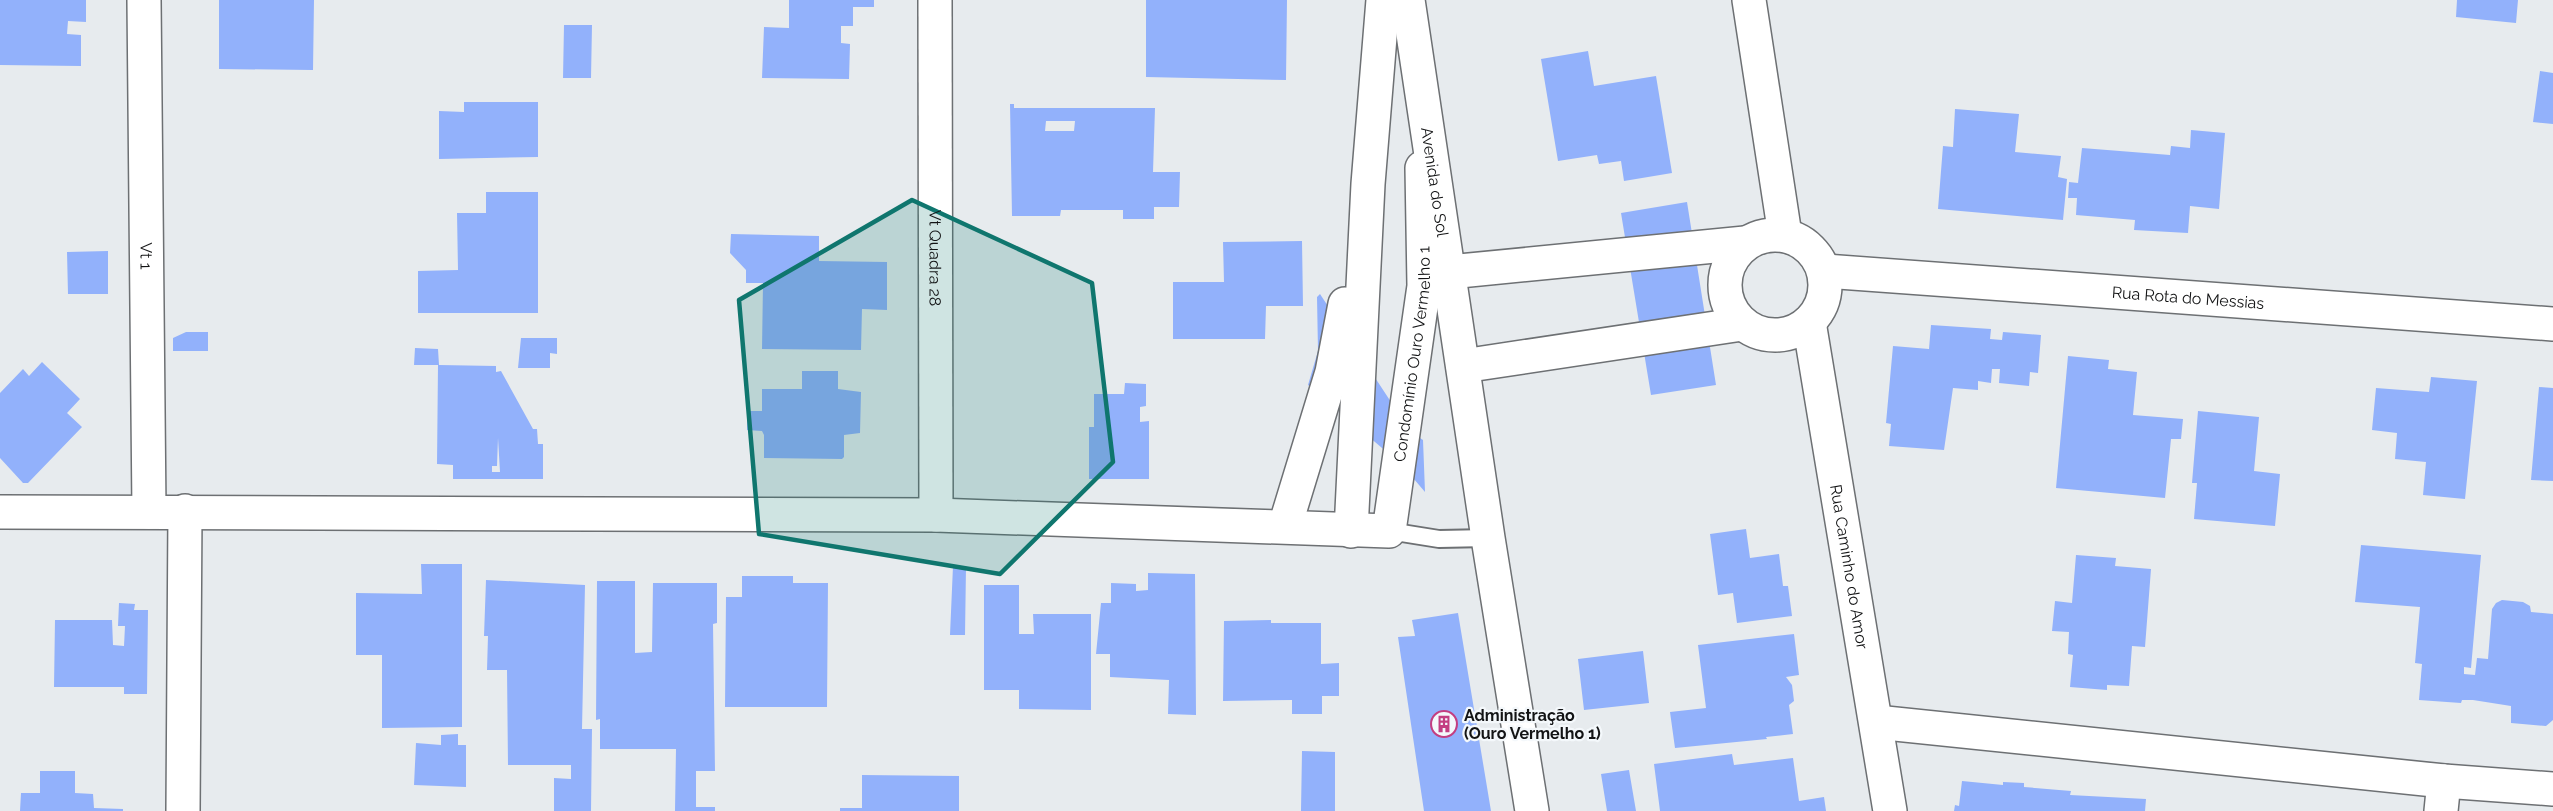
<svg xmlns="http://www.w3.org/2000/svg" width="2553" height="811" font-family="Raleway,sans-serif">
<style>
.building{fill:#92b1fb;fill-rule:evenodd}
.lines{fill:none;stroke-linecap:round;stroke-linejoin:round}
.lane-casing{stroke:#6d7073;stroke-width:20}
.street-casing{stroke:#6d7073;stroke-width:36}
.secondary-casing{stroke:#6d7073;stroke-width:36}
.lane{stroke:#fff;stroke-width:16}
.street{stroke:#fff;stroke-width:33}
.secondary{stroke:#fff;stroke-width:33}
.marked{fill:#0f766e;fill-opacity:0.2;stroke:#0f766e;stroke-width:4.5;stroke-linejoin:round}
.labels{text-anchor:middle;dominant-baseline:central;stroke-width:4.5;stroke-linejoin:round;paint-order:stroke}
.street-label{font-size:16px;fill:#131415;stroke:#f4f8fb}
.poi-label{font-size:16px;font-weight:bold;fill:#131415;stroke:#f4f8fb;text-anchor:start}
</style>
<rect width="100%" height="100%" fill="#e7ebee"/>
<path class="building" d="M0,0H86V22L68,21L67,34L81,35V66L0,65Z
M219,0H314L313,70L219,69Z
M789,0H874V7H853V26H841V43L850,44L849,79L762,78L764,27L789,28Z
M1146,0H1287L1286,80L1146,77Z
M2457,0H2518L2516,23L2456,17Z
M564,25H592L591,78H563Z
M1588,51L1594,86L1656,76L1672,173L1624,181L1621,161L1599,164L1597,155L1558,161L1541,59Z
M2540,71L2553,73V124L2533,122Z
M464,102H538V157L439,159V111L464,112Z
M1010,104H1014V108H1155L1153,172H1180L1179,207H1154V219H1123V210H1061L1060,216H1012ZM1046,121H1075L1074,131H1045Z
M1955,109L2019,114L2015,152L2061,156L2058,177L2067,179L2063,220L1938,209L1943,146L1953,147Z
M2191,130L2225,133L2219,209L2190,206L2188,233L2134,230L2135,220L2076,215L2077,198H2068L2069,182L2078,183L2082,148L2170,155L2171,146L2190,148Z
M486,192H538V313H418V271L458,270L457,213H486Z
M1687,202L1716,385L1651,395L1621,213Z
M731,234L819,236V261L887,262V310L862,309L861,350L762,349L763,283H746V270L730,253Z
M1302,241L1303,306H1266L1265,339H1173V282H1224L1223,242Z
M108,251V294H68L67,252Z
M1320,294L1414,437L1417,436L1423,440L1425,492L1402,465L1308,385L1318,351L1317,297Z
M1931,325L1991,329L1990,339L2002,340L2003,332L2041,335L2038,373L2030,372L2029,386L1999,383L2000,369H1992L1991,383L1978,381V390L1953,388L1944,450L1889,446L1891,424L1886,423L1893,346L1929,349Z
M186,332H208V351H173V338Z
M521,338H557V354L550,353V368H518Z
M415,348L438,349L439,365L496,366V372L501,371L533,429H537L538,444H543V479H453V465L437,464L438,365H414ZM498,438L500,472H492V466H497Z
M2068,356L2109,360L2108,369L2137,372L2133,415L2183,419L2181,439H2171L2165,498L2056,488Z
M42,362L80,399L67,413L82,427L28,483H23L0,458V393L23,369L29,376Z
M802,371H838V389L861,392L860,433L844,435V457L842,459L764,458V435L762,431L747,430V411H762V389H802Z
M2431,377L2477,381L2465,499L2423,495L2426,462L2395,459L2397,433L2372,430L2376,388L2429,392Z
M1125,383L1146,384V406L1140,407V422L1149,421V479H1089V427H1094V394H1124Z
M2539,387L2553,388V481L2531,480Z
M2198,411L2259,417L2254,471L2280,474L2275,526L2194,519L2197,483H2192Z
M1746,529L1750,558L1779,554L1783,586H1788L1792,616L1737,623L1733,593L1718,595L1710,534Z
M2361,545L2481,555L2471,668L2464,667V674L2475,675L2477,658L2488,659L2492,609L2496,603L2502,600L2523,602L2530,606L2531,612L2553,614V720L2546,726L2511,723V706L2473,700H2462L2461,703L2419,700L2422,664L2415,663L2420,607L2355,602Z
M2076,555L2116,558L2115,566L2151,569L2145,647L2132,646L2129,686L2107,685V690L2070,687L2073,655L2068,654L2069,632L2052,631L2055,601L2072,603Z
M421,564H462V727L382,728V655H356V593L422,594Z
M953,566L966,567L965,635H950Z
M1148,573L1195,574L1196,715L1168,714L1169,680L1110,677V654H1096L1101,603H1111V583L1136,584V591L1148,590Z
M742,576H793V583H828L827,707H725L726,597H742Z
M486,580L585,585L582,729H592L591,811H554V778L571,779V765H508L507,670H487L488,636H484Z
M597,581H635V653L652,652L653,583H717V623L713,624L715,771H696V807H715V811H675L676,749H600V719L596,720Z
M984,585H1019V634H1034L1033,614H1091V710L1019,709V690H984Z
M119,603L135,604L134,610H148L147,694H124V687H54L55,620H112L113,645L124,646L125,626H118Z
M1458,613L1491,811H1424L1398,637L1415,636L1412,620Z
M1271,620V623H1321V664L1339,663V696H1322V714H1292V700L1223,701L1224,621Z
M1794,634L1799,675L1786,677L1792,685L1794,701L1789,705L1793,734L1766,737L1767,739L1675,748L1670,712L1706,708L1698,645Z
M1643,651L1649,703L1584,710L1578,659Z
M458,734V745H466V787L414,785L416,743L441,745V735Z
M1302,751L1335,752V811H1301Z
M1732,754L1734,765L1793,758L1799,801L1824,797L1826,811H1660L1654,764Z
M1629,770L1636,811H1607L1601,774Z
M40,771H75V793L93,794L94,808L123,809V811H20L21,793H40Z
M862,775L959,776V811H840V808H862Z
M1962,781L2003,785V782L2024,783V787L2071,791L2070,795L2146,799L2145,811H1954L1955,805L1959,806Z"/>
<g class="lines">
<defs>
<path id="lane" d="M1389,531L1439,539L1488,538"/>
<g id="street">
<path id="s1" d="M144,0L149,512"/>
<path id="s2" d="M935,0L936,515"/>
<path d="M1749,0L1785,235"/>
<circle cx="1775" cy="285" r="50"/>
<path id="s3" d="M1825,271L2553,324"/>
<path d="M1449,272L1745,243"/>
<path id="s4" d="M1809,322L1890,811"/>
<path d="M1463,366L1742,324"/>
<path id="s5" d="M0,512L936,515L1389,531L1424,286L1422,168"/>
<path d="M1285,526L1332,372L1345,304"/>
<path d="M1351,531L1368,184L1383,0"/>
<path d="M1876,722L2444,781L2553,789"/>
<path d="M183,811L185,511"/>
<path d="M2441,811L2444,781"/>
</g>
<g id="secondary">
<path id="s6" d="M1408,0L1488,538L1532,811"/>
</g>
</defs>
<use href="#lane" class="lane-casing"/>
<use href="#street" class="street-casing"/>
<use href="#secondary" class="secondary-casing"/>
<use href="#lane" class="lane"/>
<use href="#street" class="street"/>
<use href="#secondary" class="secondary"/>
</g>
<path class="marked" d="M912,200L1092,283L1113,462L1000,574L759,534L739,300Z"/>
<defs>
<symbol id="building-ring" viewBox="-11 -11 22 22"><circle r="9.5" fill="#f4f8fb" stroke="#c33e81" stroke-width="1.5"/><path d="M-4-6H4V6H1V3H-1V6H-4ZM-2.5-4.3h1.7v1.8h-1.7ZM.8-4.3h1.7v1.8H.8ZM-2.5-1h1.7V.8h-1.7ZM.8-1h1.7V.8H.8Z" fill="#c33e81"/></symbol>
</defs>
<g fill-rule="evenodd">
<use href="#building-ring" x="1429" y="709" width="30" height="30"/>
</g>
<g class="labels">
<g class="street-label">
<text stroke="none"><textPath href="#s6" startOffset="184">Avenida do Sol</textPath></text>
<text stroke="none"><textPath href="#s1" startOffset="256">Vt 1</textPath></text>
<text stroke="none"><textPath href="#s2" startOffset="258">Vt Quadra 28</textPath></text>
<text stroke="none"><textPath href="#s3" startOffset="364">Rua Rota do Messias</textPath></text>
<text stroke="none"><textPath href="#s5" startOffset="1568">Condomínio Ouro Vermelho 1</textPath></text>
<text stroke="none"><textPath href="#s4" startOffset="248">Rua Caminho do Amor</textPath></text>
</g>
<g class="poi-label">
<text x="1464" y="715">Administração<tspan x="1464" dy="18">(Ouro Vermelho 1)</tspan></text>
</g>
</g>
</svg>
